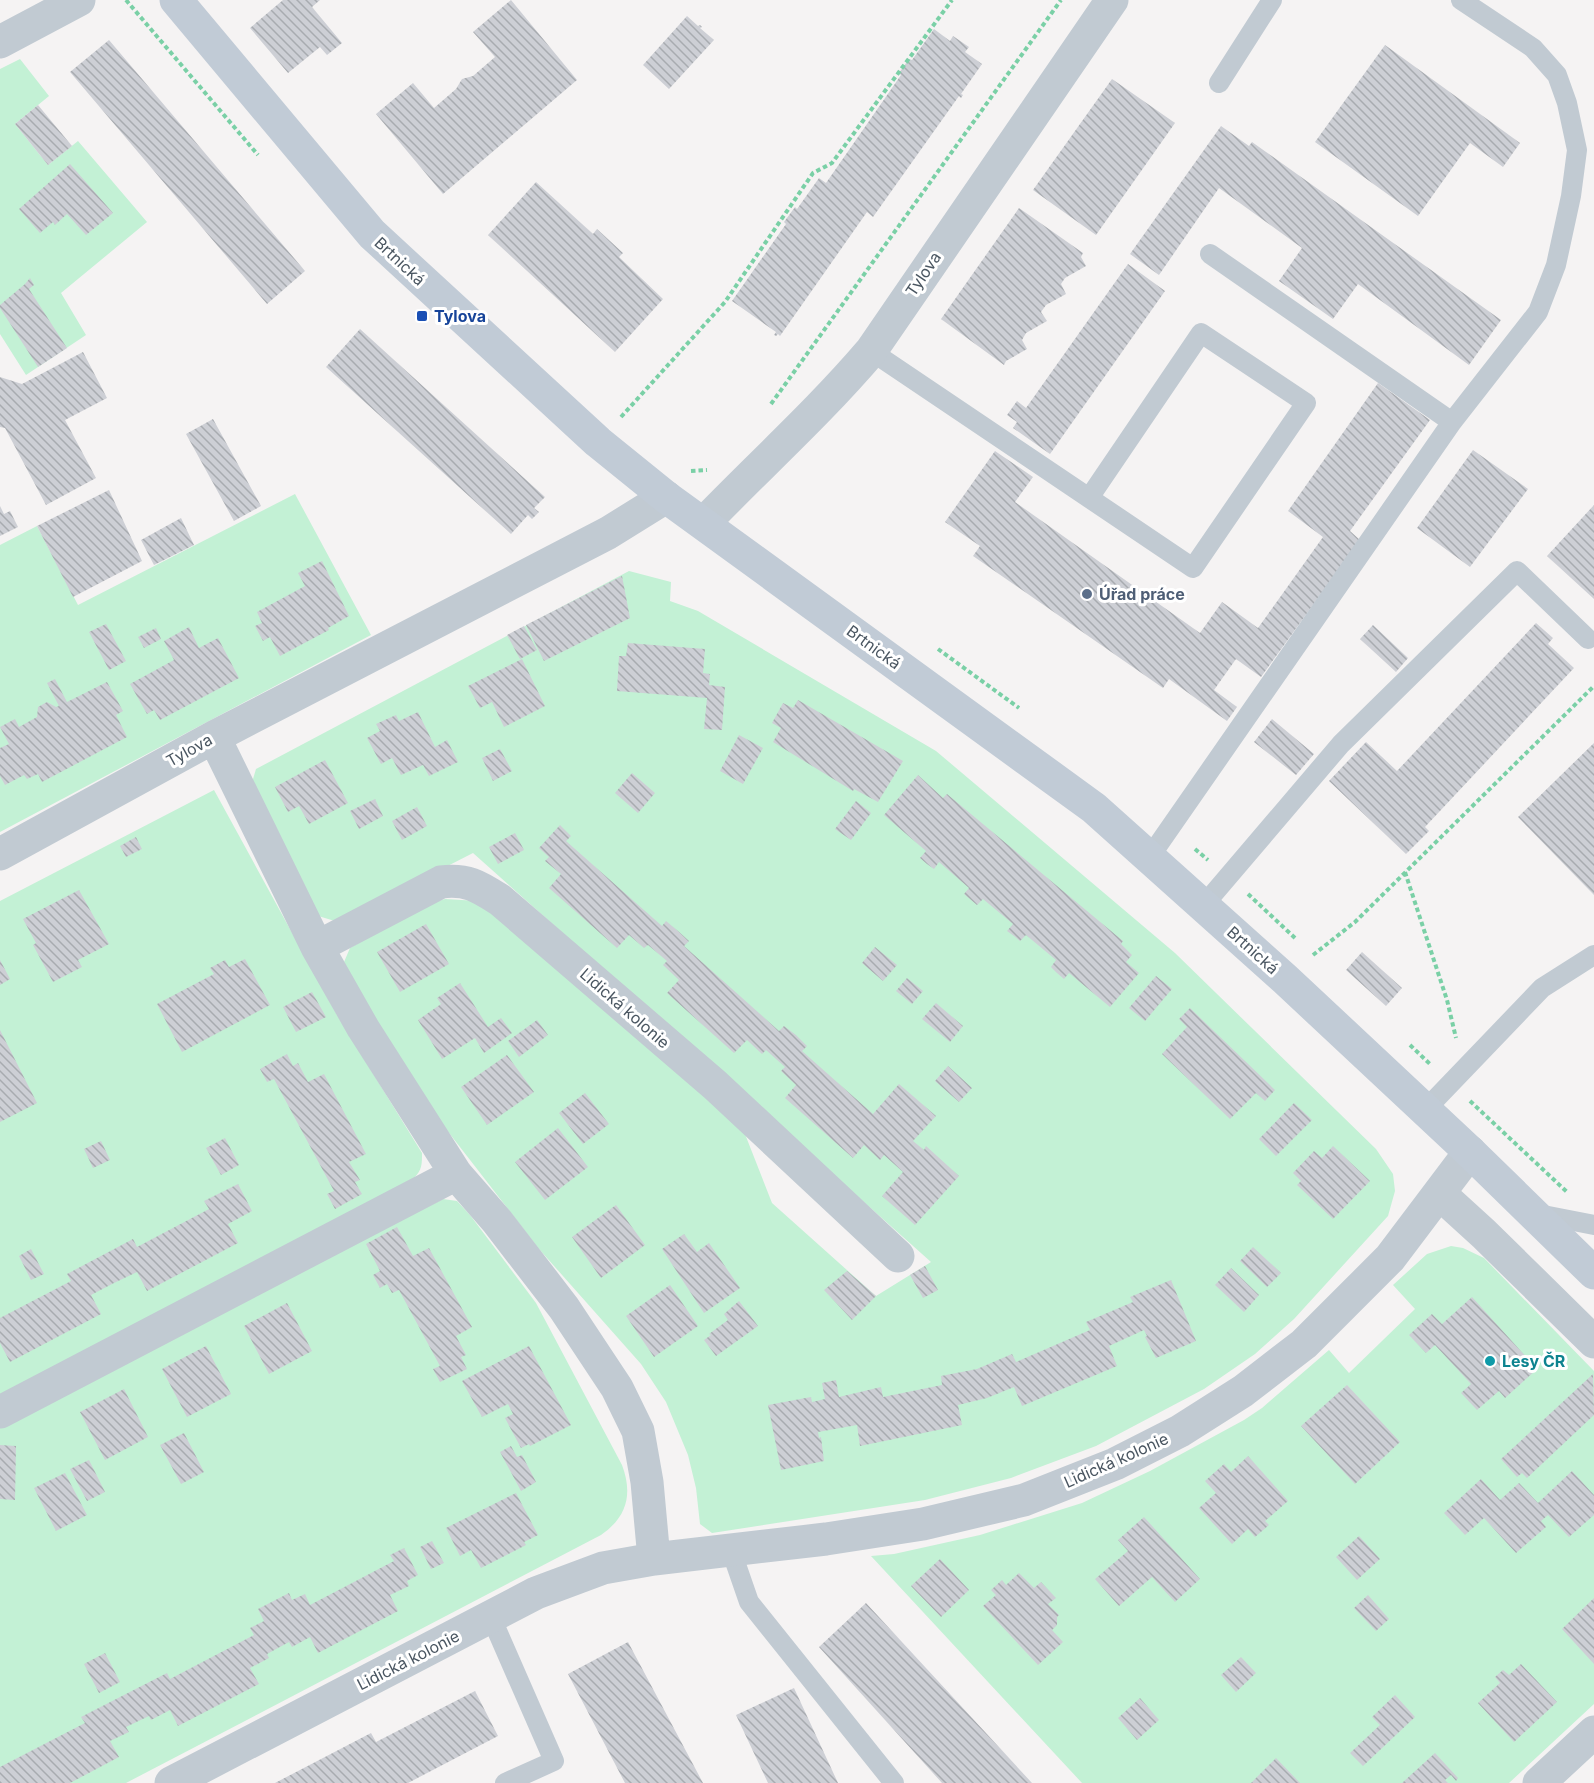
<svg xmlns="http://www.w3.org/2000/svg" width="1594" height="1783" font-family="Inter,sans-serif">
<style>
.green{fill:#c3f1d5}
.building{fill:url(#building-back-hatch)}
.lines{fill:none;stroke-linecap:round;stroke-linejoin:round}
.path{stroke:#7ad0a6;stroke-width:4;stroke-dasharray:4.5 3;stroke-linecap:butt}
.service{stroke:#c1cad2;stroke-width:20}
.minor{stroke:#c1cad2;stroke-width:33}
.secondary{stroke:#c1cbd6;stroke-width:33}
.transit-dot{fill:#1a4fb4;stroke:#fff;stroke-width:2}
.service-dot{fill:#5c6f8a;stroke:#fff;stroke-width:2}
.culture-dot{fill:#0f9aa8;stroke:#fff;stroke-width:2}
.labels{text-anchor:middle;dominant-baseline:central;stroke-width:6;stroke-linejoin:round;paint-order:stroke}
.street-label{font-size:16px;fill:#4a5661;stroke:#fff}
.transit-label{font-size:16px;font-weight:bold;fill:#164399;stroke:#fff;text-anchor:start}
.service-label{font-size:16px;font-weight:bold;fill:#4e5e75;stroke:#fff;text-anchor:start}
.culture-label{font-size:16px;font-weight:bold;fill:#0d838f;stroke:#fff;text-anchor:start}
</style>
<defs>
<pattern id="building-back-hatch" width="6" height="6" patternUnits="userSpaceOnUse" patternTransform="scale(1.5)"><rect width="6" height="6" fill="#cdcfd5"/><path d="M-1 5l2 2M0 0l6 6M5-1l2 2" fill="none" stroke="#a8abb0"/></pattern>
</defs>
<rect width="100%" height="100%" fill="#f5f3f3"/>
<path class="green" d="M20,59L49,96L15,124L48,165L78,141L147,222L61,293L86,335L26,375L0,334V69Z
M295,494L371,635L0,832V545L37,526L78,605Z
M629,571L671,582L670,601L698,611L936,751L1175,953L1376,1149L1393,1174L1395,1191L1388,1216L1294,1319L1255,1354L1204,1389L1096,1446L1011,1478L925,1500L712,1533L700,1524L696,1488L688,1455L666,1402L641,1364L539,1249L446,1129L379,1028L344,962L350,948L425,905L445,899L478,901L743,1129L772,1203L876,1296L931,1262L473,853L338,922L315,915L250,789L256,769Z
M214,790L337,1015L422,1153C422,1164 422,1170 414,1178L0,1397V901Z
M443,1199L457,1201L470,1215L536,1303L622,1465C633,1494 627,1517 601,1535L126,1783H0V1424Z
M1451,1246L1463,1248L1484,1258L1594,1371V1704L1509,1783H1082L871,1556L894,1554L980,1535L1082,1503L1150,1471L1244,1420L1262,1408L1329,1350L1349,1373L1415,1309L1393,1285L1427,1254Z"/>
<path class="building" d="M283,0H320L312,7L342,43L327,55L320,47L288,73L250,28Z
M511,0L577,80L443,194L376,114L413,83L434,108L456,89L462,79L473,76L495,57L473,32Z
M687,16L698,26L700,25L702,27L700,28L714,40L669,89L643,65Z
M934,29L950,41L953,36L969,47L965,52L982,64L961,94L963,95L961,98L959,96L873,217L867,212L780,336L778,334L776,336L774,335L776,332L732,301L786,224L784,222L795,207L797,209L819,178L826,183L901,75L899,73L909,59L912,60Z
M109,40L305,271L267,304L70,72Z
M1385,45L1520,143L1503,167L1470,143L1418,216L1315,142Z
M1112,79L1175,123L1096,235L1033,190Z
M38,105L72,146L48,165L15,124Z
M1221,126L1249,146L1252,142L1501,320L1469,365L1358,284L1333,319L1279,281L1302,248L1219,188L1159,275L1130,254Z
M70,164L113,213L86,235L67,214L55,225L53,222L40,233L19,209Z
M536,182L593,234L597,229L623,253L619,257L663,299L615,352L488,235Z
M1019,208L1083,253L1081,257L1086,266L1065,278L1061,284L1066,294L1046,305L1041,312L1047,321L1026,333L1022,340L1027,349L1006,361L1004,365L941,319Z
M1128,264L1165,291L1050,454L1013,428L1017,422L1007,415L1017,401L1026,408Z
M30,278L34,285L29,289L67,348L38,367L0,308V305L25,284Z
M360,329L545,497L534,508L539,512L532,519L528,515L511,534L326,367Z
M83,352L107,398L65,420L96,478L46,505L5,428L0,427V377L22,384Z
M1378,383L1430,420L1350,531L1360,540L1261,677L1236,659L1214,690L1237,707L1227,721L1169,679L1163,688L973,556L980,546L945,522L995,451L1033,477L1015,502L1200,633L1222,602L1258,628L1323,537L1288,511Z
M213,419L261,506L234,521L186,434Z
M1473,450L1528,489L1470,567L1417,528Z
M109,490L142,561L73,597L37,526Z
M1594,505V599L1547,556Z
M0,506L4,514L10,511L18,527L0,536Z
M181,518L194,545L154,565L141,540Z
M322,561L349,616L328,628L329,630L280,656L270,637L263,641L255,626L262,623L257,612L305,586L298,573Z
M622,576L630,618L544,661L526,625Z
M1536,623L1553,638L1548,644L1574,668L1425,827L1429,831L1406,854L1329,781L1366,742L1397,771Z
M106,624L126,661L109,670L89,632Z
M1373,625L1408,658L1396,672L1360,639Z
M524,626L537,650L520,659L507,635Z
M189,627L199,648L218,638L239,678L160,720L154,710L147,714L130,684L174,660L164,641Z
M156,628L161,639L144,648L138,637Z
M628,643L705,649L703,673L710,674L709,685L725,687L722,730L704,729L707,698L617,691L619,656H626Z
M522,659L545,706L504,727L492,702L480,708L468,686Z
M55,679L67,702L107,682L123,711L116,715L127,737L42,782L38,774L27,779L24,775L5,785L0,776V748L9,744L0,727L15,719L19,727L37,717L38,707L47,702L56,707L59,706L47,683Z
M798,700L903,761L878,802L854,789L853,791L773,742L781,728L772,723L783,703L793,708Z
M418,712L435,747L447,740L458,762L429,776L423,765L401,775L392,758L381,764L367,738L380,731L376,724L396,715L399,721Z
M1272,719L1314,754L1296,775L1254,742Z
M739,735L763,748L743,784L720,771Z
M1594,743V895L1518,817Z
M500,749L512,771L493,781L482,758Z
M325,760L348,803L309,824L299,806L288,812L275,787Z
M632,773L655,793L638,813L615,793Z
M918,775L943,798L947,794L1123,941L1121,944L1132,955L1126,962L1139,973L1110,1007L1069,973L1064,979L1057,973L1051,967L1056,960L1026,935L1020,941L1014,936L1007,931L1013,924L983,899L977,905L964,894L969,888L939,862L934,869L927,864L920,858L926,851L884,815Z
M375,799L383,816L359,829L350,811Z
M856,801L871,813L851,840L835,829Z
M417,807L427,826L402,840L392,821Z
M560,825L571,836L566,841L662,926L666,921L678,931L689,941L684,946L779,1031L784,1026L796,1035L807,1046L802,1051L873,1114L899,1084L936,1116L913,1141L924,1150L926,1146L959,1176L915,1225L882,1196L903,1172L884,1155L880,1160L864,1145L853,1158L785,1098L796,1085L781,1071L785,1067L766,1050L762,1054L747,1040L734,1053L667,993L679,980L663,965L667,961L648,945L644,948L629,935L617,948L549,888L561,874L545,861L549,857L539,848Z
M515,833L524,850L498,864L489,847Z
M136,837L142,849L126,857L120,846Z
M79,890L109,944L78,960L82,967L53,982L33,945L36,943L23,919Z
M426,924L449,964L400,992L377,952Z
M875,947L897,965L883,981L862,963Z
M1362,952L1402,988L1386,1006L1346,970Z
M245,959L270,1005L182,1052L157,1004L214,974L210,968L225,960L229,967Z
M0,960L10,979L0,985Z
M1156,976L1172,989L1145,1021L1129,1008Z
M907,978L923,991L912,1004L896,991Z
M460,983L488,1027L501,1018L512,1033L484,1053L475,1038L442,1059L418,1020L441,1004L437,998Z
M312,992L326,1017L296,1032L283,1007Z
M936,1003L963,1026L950,1042L922,1019Z
M1190,1008L1275,1090L1265,1101L1256,1093L1230,1119L1162,1054L1187,1027L1179,1019Z
M537,1020L548,1035L519,1057L508,1041Z
M0,1030L37,1103L0,1122Z
M287,1054L293,1066L298,1063L308,1082L324,1074L366,1154L349,1162L360,1180L355,1182L362,1194L335,1209L327,1194L334,1191L274,1079L267,1082L260,1069Z
M507,1055L534,1092L487,1125L461,1087Z
M948,1066L972,1088L959,1102L935,1081Z
M585,1093L609,1124L583,1144L559,1113Z
M1294,1103L1312,1120L1276,1156L1259,1139Z
M558,1128L588,1167L545,1200L515,1162Z
M225,1138L239,1165L221,1175L206,1148Z
M101,1141L110,1160L93,1168L84,1149Z
M1333,1146L1370,1181L1333,1219L1297,1185L1301,1181L1293,1173L1314,1151L1322,1158Z
M238,1184L252,1211L228,1224L238,1243L147,1291L137,1272L114,1283L91,1295L101,1314L10,1362L0,1343V1318L71,1281L67,1274L133,1239L137,1247L209,1209L204,1201Z
M616,1205L645,1245L601,1278L572,1237Z
M397,1227L413,1256L429,1248L472,1327L456,1336L466,1355L461,1357L467,1369L440,1382L433,1369L440,1366L399,1290L392,1293L387,1284L380,1288L373,1275L380,1271L366,1244Z
M684,1234L697,1252L709,1243L740,1288L704,1313L662,1249Z
M1253,1247L1281,1273L1267,1287L1240,1261Z
M31,1249L44,1274L31,1280L19,1256Z
M925,1266L938,1290L923,1298L910,1275Z
M1231,1268L1259,1295L1244,1312L1215,1285Z
M847,1271L876,1296L852,1320L824,1290Z
M1171,1280L1196,1341L1156,1358L1145,1337L1147,1336L1144,1330L1109,1346L1117,1366L1022,1406L1014,1387L987,1398L958,1405L962,1425L860,1446L857,1425L818,1432L819,1438L821,1437L824,1461L781,1470L768,1405L811,1397L812,1402L825,1399L822,1383L836,1380L839,1397L881,1387L883,1397L942,1385L941,1376L977,1369L1012,1354L1016,1362L1090,1330L1086,1322L1133,1302L1130,1297Z
M670,1285L698,1326L654,1357L626,1316Z
M1472,1297L1537,1369L1505,1398L1499,1391L1477,1410L1461,1393L1471,1384L1435,1345L1426,1353L1409,1335L1432,1314L1442,1324Z
M739,1301L758,1326L716,1356L704,1340L711,1335L709,1334L728,1320L724,1314Z
M287,1303L312,1351L269,1374L244,1326Z
M206,1346L231,1394L187,1417L162,1369Z
M529,1346L571,1425L530,1446L529,1444L521,1448L505,1418L513,1414L508,1404L482,1417L462,1381Z
M1593,1374L1594,1415L1527,1478L1522,1473L1517,1477L1501,1459Z
M1347,1385L1400,1442L1355,1484L1301,1426Z
M124,1389L148,1437L105,1460L80,1412Z
M184,1433L204,1472L181,1484L160,1445Z
M0,1445L16,1446L15,1500L0,1499Z
M511,1446L517,1457L522,1455L536,1482L521,1491L500,1452Z
M1248,1456L1288,1501L1265,1521L1269,1525L1255,1537L1248,1529L1232,1544L1199,1508L1216,1493L1205,1481L1224,1464L1231,1472Z
M89,1460L105,1492L87,1501L70,1469Z
M1572,1471L1594,1495V1515L1569,1537L1548,1515L1541,1521L1546,1527L1516,1553L1484,1518L1465,1535L1444,1513L1481,1479L1500,1500L1519,1483L1538,1503Z
M65,1473L87,1515L56,1531L34,1488Z
M516,1493L538,1535L524,1542L526,1545L481,1568L471,1550L460,1556L446,1528Z
M1144,1517L1200,1579L1175,1602L1152,1577L1119,1606L1095,1579L1128,1551L1118,1540Z
M1359,1536L1380,1559L1357,1580L1336,1557Z
M432,1541L444,1563L431,1569L420,1547Z
M404,1548L418,1575L407,1581L409,1586L390,1595L398,1611L318,1653L310,1637L292,1647L289,1642L267,1654L269,1658L250,1668L259,1684L178,1726L170,1710L151,1720L149,1716L126,1727L129,1732L110,1741L119,1757L70,1783H0V1767L85,1723L81,1717L167,1673L170,1679L254,1635L250,1628L264,1621L258,1609L289,1593L292,1600L305,1594L310,1605L394,1561L390,1555Z
M940,1559L969,1590L941,1617L911,1586Z
M1019,1573L1034,1588L1041,1582L1056,1598L1048,1604L1059,1615L1057,1617V1625L1052,1630L1063,1642L1038,1665L983,1606L996,1595L991,1590L1002,1580L1006,1585Z
M1368,1595L1389,1619L1376,1631L1354,1608Z
M1594,1598V1664L1562,1629Z
M866,1603L1032,1783H942L819,1647Z
M628,1642L703,1783H625L568,1674Z
M105,1653L120,1682L99,1693L84,1664Z
M1241,1657L1256,1673L1236,1692L1221,1675Z
M1521,1664L1557,1702L1514,1742L1478,1703L1500,1683L1495,1677L1503,1670L1509,1675Z
M794,1688L838,1783H768L736,1715Z
M475,1691L498,1736L408,1783H275L371,1733L376,1742Z
M1395,1695L1415,1717L1363,1766L1350,1753L1380,1725L1372,1717Z
M1140,1698L1159,1720L1137,1740L1118,1718Z
M1435,1753L1458,1778L1456,1781L1451,1775L1445,1780L1448,1783H1402Z
M1276,1758L1300,1783H1251Z"/>
<g class="lines">
<path class="path" d="M126,0L258,155
M771,404L1061,0
M621,417L725,302L813,173L832,163L952,0
M691,471L707,470
M938,649L1019,708
M1195,849L1208,860
M1405,872L1447,1000L1456,1038
M1248,894L1295,938
M1313,955L1355,922L1594,686
M1410,1045L1431,1065
M1470,1101L1567,1192"/>
<path class="service" d="M1219,83L1272,0
M1210,254L1452,422L1538,312L1556,265L1571,196L1577,150L1567,103L1557,75L1533,48L1461,0
M871,351L1193,568L1306,403L1201,333L1089,498
M1149,858L1452,422
M1203,906L1341,744L1517,571L1588,639
M1425,1110L1542,988L1594,955
M1538,1214L1594,1225
M731,1550L749,1602L894,1783
M491,1617L554,1761L505,1783"/>
<path class="minor" d="M0,42L79,0
M704,523C760,465 819,412 871,351L1112,0
M214,737L317,947L363,1028L456,1174L497,1221L564,1308L617,1388L638,1431L647,1482L654,1559
M0,854L214,737L608,533L666,497
M317,947L441,882C468,879 478,886 500,900L715,1085L898,1256
M1439,1193L1484,1234L1594,1342
M0,1412L456,1174
M171,1783L536,1593L603,1568L654,1559L826,1539L923,1524L1024,1500L1115,1464L1180,1431L1243,1391L1304,1344L1390,1258L1470,1152
M1539,1783L1594,1732"/>
<path class="secondary" d="M176,0L372,234L598,442L666,497L1094,808L1285,979L1470,1152L1594,1273"/>
</g>
<rect class="transit-dot" x="416" y="310" width="12" height="12" rx="3"/>
<circle class="service-dot" cx="1087" cy="594" r="6"/>
<circle class="culture-dot" cx="1490" cy="1361" r="6"/>
<g class="labels">
<g class="street-label">
<text transform="translate(400 261) rotate(43)">Brtnická</text>
<text transform="translate(923 274) rotate(-56)">Tylova</text>
<text transform="translate(874 647) rotate(36)">Brtnická</text>
<text transform="translate(189 750) rotate(-29)">Tylova</text>
<text transform="translate(1253 950) rotate(42)">Brtnická</text>
<text transform="translate(625 1008) rotate(41)">Lidická kolonie</text>
<text transform="translate(1116 1460) rotate(-24)">Lidická kolonie</text>
<text transform="translate(408 1660) rotate(-27)">Lidická kolonie</text>
</g>
<g class="transit-label">
<text x="434" y="316">Tylova</text>
</g>
<g class="service-label">
<text x="1099" y="594">Úřad práce</text>
</g>
<g class="culture-label">
<text x="1502" y="1361">Lesy ČR</text>
</g>
</g>
</svg>
